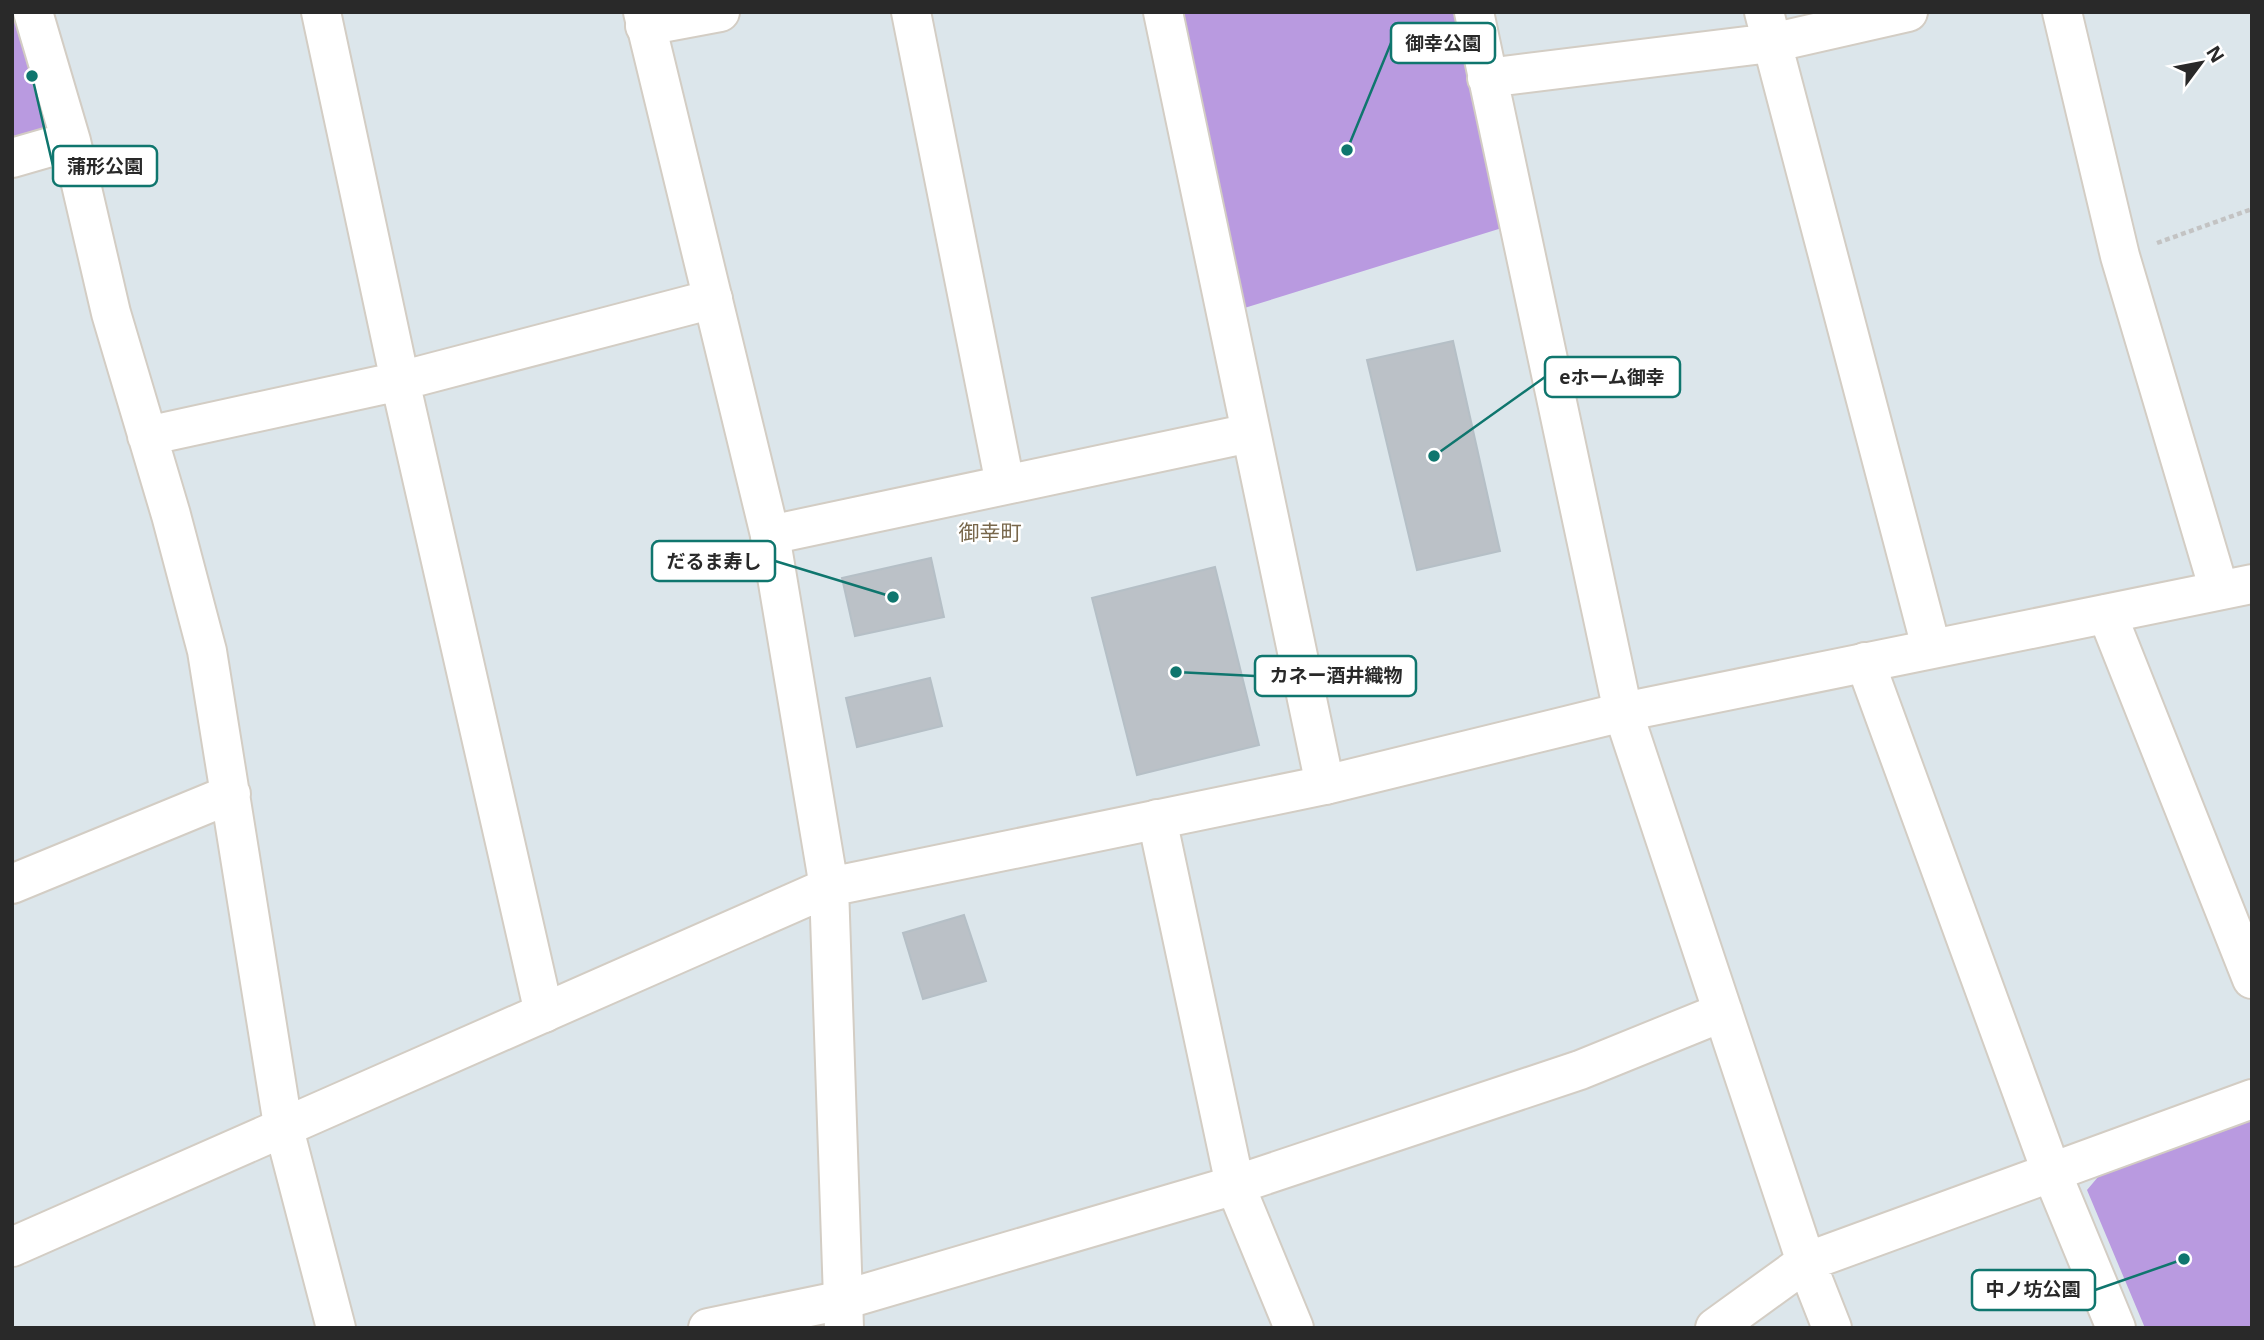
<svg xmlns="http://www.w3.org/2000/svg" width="2264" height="1340" font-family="'Open Sans','Noto Sans JP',sans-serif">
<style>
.green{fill:#b99ae0}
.building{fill:#bbc1c7;stroke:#b5bfc6;stroke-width:2}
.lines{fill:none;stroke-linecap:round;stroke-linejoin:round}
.street-casing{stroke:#d3cdc4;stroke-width:42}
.secondary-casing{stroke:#d3cdc4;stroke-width:42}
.path{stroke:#c3c3c3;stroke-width:4.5;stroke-dasharray:5 3.5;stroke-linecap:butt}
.street{stroke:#fff;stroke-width:38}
.secondary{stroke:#fff;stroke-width:38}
.labels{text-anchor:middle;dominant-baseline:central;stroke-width:5;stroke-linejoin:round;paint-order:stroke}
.quarter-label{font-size:21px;fill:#78674b;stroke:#fff}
.leader{fill:none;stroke:#0f766e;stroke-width:2.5}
.callout-dot{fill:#0f766e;stroke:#fff;stroke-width:2.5}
.callout{fill:#fff;stroke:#0f766e;stroke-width:2.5}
.callout-label{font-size:19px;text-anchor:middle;font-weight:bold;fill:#292929}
</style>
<rect width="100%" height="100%" fill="#dce6eb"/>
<path class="green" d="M12,12H33L71,141L12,158Z
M1163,12H1474L1518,223L1225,314Z
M2252,1118V1328H2145L2087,1190L2098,1177Z"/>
<path class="building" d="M1453,341L1500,551L1417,570L1367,360Z
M931,558L944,617L855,636L842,578Z
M1215,567L1259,745L1137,775L1092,598Z
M930,678L942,726L857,747L846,698Z
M964,915L986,981L923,999L903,933Z"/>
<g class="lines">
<defs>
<path id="street" d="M33,12L71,141L111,313L171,515L207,651L283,1125L336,1328
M321,12L400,381L544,1013
M911,12L1005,484
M1163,12L1325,785
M1474,12L1623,712L1806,1262L1832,1328
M1764,12L1931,647
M2062,12L2120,256L2219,590
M645,26L720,12
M1487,78L1771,43L1908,12
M12,158L71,141
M147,436L400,381L713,299
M770,535L1250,433
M2107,614L2252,979
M1865,662L2051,1171L2116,1328
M1157,819L1235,1185L1294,1328
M12,884L231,794
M708,1328L843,1300L1235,1185L1580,1070L1723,1012
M1715,1328L1806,1262L2252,1099"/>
<path id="secondary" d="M643,12L770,535L829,887L844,1328
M12,1247L829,887L1325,785L1623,712L2252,584"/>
</defs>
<use href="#street" class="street-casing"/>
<use href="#secondary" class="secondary-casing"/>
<path class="path" d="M2157,243L2252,209"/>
<use href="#street" class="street"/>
<use href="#secondary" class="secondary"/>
</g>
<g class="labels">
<g class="quarter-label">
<text x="990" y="532">御幸町</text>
</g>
</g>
<path class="leader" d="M1347 150L1391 43M32 76L53 166M1434 456L1545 377M893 597L775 561M1176 672L1255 676M2184 1259L2095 1290"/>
<g class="callout-dot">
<circle cx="1347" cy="150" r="7"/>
<circle cx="32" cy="76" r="7"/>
<circle cx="1434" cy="456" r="7"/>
<circle cx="893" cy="597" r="7"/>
<circle cx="1176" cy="672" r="7"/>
<circle cx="2184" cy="1259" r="7"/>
</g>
<g class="callout">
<rect x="1391" y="23" width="104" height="40" rx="7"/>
<rect x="53" y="146" width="104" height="40" rx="7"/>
<rect x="1545" y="357" width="135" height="40" rx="7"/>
<rect x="652" y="541" width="123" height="40" rx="7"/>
<rect x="1255" y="656" width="161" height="40" rx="7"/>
<rect x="1972" y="1270" width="123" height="40" rx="7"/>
</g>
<g class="callout-label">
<text x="1443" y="50">御幸公園</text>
<text x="105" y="173">蒲形公園</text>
<text x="1612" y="384">eホーム御幸</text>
<text x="714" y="568">だるま寿し</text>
<text x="1336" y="682">カネー酒井織物</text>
<text x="2033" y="1296">中ノ坊公園</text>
</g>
<rect width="2264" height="1340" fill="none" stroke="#292929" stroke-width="28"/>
<g transform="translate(2201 63) rotate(58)" stroke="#ffffff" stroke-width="5" paint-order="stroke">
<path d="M0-5L12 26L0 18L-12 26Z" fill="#292929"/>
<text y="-10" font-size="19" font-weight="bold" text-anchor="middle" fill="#292929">N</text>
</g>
</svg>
